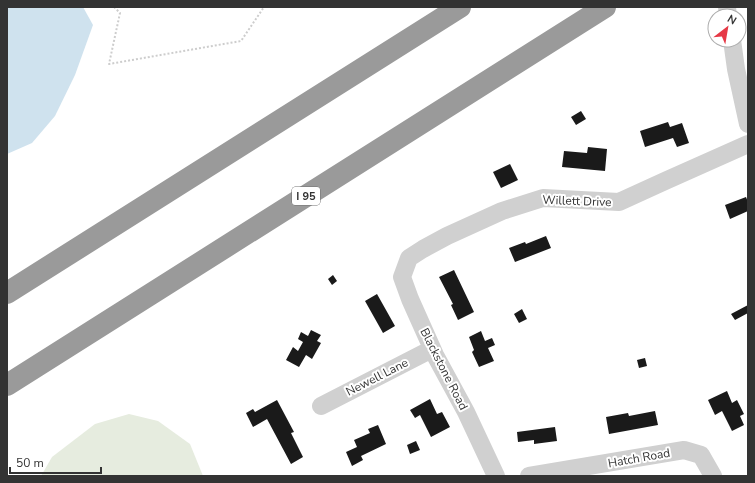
<svg xmlns="http://www.w3.org/2000/svg" width="755" height="483" font-family="'Nunito Sans',sans-serif">
<style>
.green{fill:#e6ecdf}
.water{fill:#cfe2ee}
.building{fill:#1a1a1a}
.lines{fill:none;stroke-linecap:round;stroke-linejoin:round}
.path{stroke:#cdcdcd;stroke-width:2;stroke-dasharray:2 2;stroke-linecap:butt}
.minor{stroke:#d0d0d0;stroke-width:18}
.highway{stroke:#9a9a9a;stroke-width:22}
.labels{text-anchor:middle;dominant-baseline:central;stroke-width:4;stroke-linejoin:round;paint-order:stroke}
.shield{fill:#fff;stroke:#707070;stroke-width:1}
.shield-label{font-size:11px;font-weight:bold;fill:#333}
.street-label{font-size:12px;fill:#333;stroke:#fff}
</style>
<rect width="100%" height="100%" fill="#fff"/>
<path class="green" d="M129,414L158,421L190,444L203,476H41L52,457L95,424Z"/>
<path class="water" d="M7,7H83L93,25L75,75L55,116L32,143L7,154Z"/>
<path class="building" d="M581,111L586,119L576,125L571,117Z
M668,122L670,127L682,123L689,143L677,147L673,138L645,147L640,131Z
M588,147L607,149L605,171L562,167L564,151L587,153Z
M510,164L518,180L501,188L493,172Z
M746,197L748,202V211L730,219L725,205Z
M546,236L551,248L515,262L509,248L525,242L526,244Z
M454,270L474,312L458,320L451,305L453,304L439,277Z
M333,275L337,281L332,285L328,279Z
M377,294L395,326L383,333L365,301Z
M748,305V313L735,320L731,314Z
M522,309L527,319L519,323L514,314Z
M311,330L321,335L317,341L321,343L312,359L306,355L299,367L286,360L293,347L298,351L303,342L298,339L301,332L308,336Z
M481,331L485,341L492,338L495,345L488,348L494,361L479,367L472,352L474,350L469,337Z
M645,358L647,366L639,368L637,360Z
M727,391L732,403L737,400L744,414L740,416L744,425L732,431L722,411L715,415L708,400Z
M430,399L437,414L442,412L450,427L431,437L420,415L415,418L410,410Z
M277,400L294,432L291,433L303,457L291,464L267,419L253,427L246,413L253,409L255,412Z
M655,411L658,425L609,434L606,417L628,413L629,416Z
M378,425L386,444L361,456L363,460L352,466L346,452L357,447L354,440L370,433L368,429Z
M555,427L557,441L534,444V440L518,442L517,432Z
M416,441L420,450L410,454L407,445Z"/>
<g class="lines">
<path class="path" d="M114,7L120,13L109,64L241,41L264,7"/>
<path class="minor" d="M727,7L728,16
M732,40L736,69L748,124
M321,406L432,349
M496,476L466,412L435,355L410,299L402,277L409,258L423,249L447,236L502,211L543,198L619,202L665,181L748,144
M529,476L684,450L701,455L713,476"/>
<path class="highway" d="M7,293L460,7
M7,385L605,7"/>
</g>
<g class="labels">
<rect class="shield" x="292" y="187" width="28" height="18" rx="3"/>
<g class="shield-label">
<text x="306" y="196">I 95</text>
</g>
<g class="street-label">
<text transform="translate(577 201) rotate(2)">Willett Drive</text>
<text transform="translate(444 369) rotate(63)">Blackstone Road</text>
<text transform="translate(377 377) rotate(-27)">Newell Lane</text>
<text transform="translate(639 458) rotate(-10)">Hatch Road</text>
</g>
</g>
<rect width="755" height="483" fill="none" stroke="#333333" stroke-width="16"/>
<g transform="translate(727 28) rotate(31)"><circle r="19" fill="#ffffff" stroke="#adadad"/>
<path d="M0-3L7 15L0 10L-7 15Z" fill="#e63946"/>
<text y="-6" font-size="11" font-weight="bold" text-anchor="middle" fill="#333333">N</text>
</g>
<path d="M10 467v6h91v-6" fill="none" stroke="#333333" stroke-width="2"/>
<text x="16" y="467" font-size="12" fill="#333333" stroke="#ffffff" stroke-width="3" paint-order="stroke">50 m</text>
</svg>
